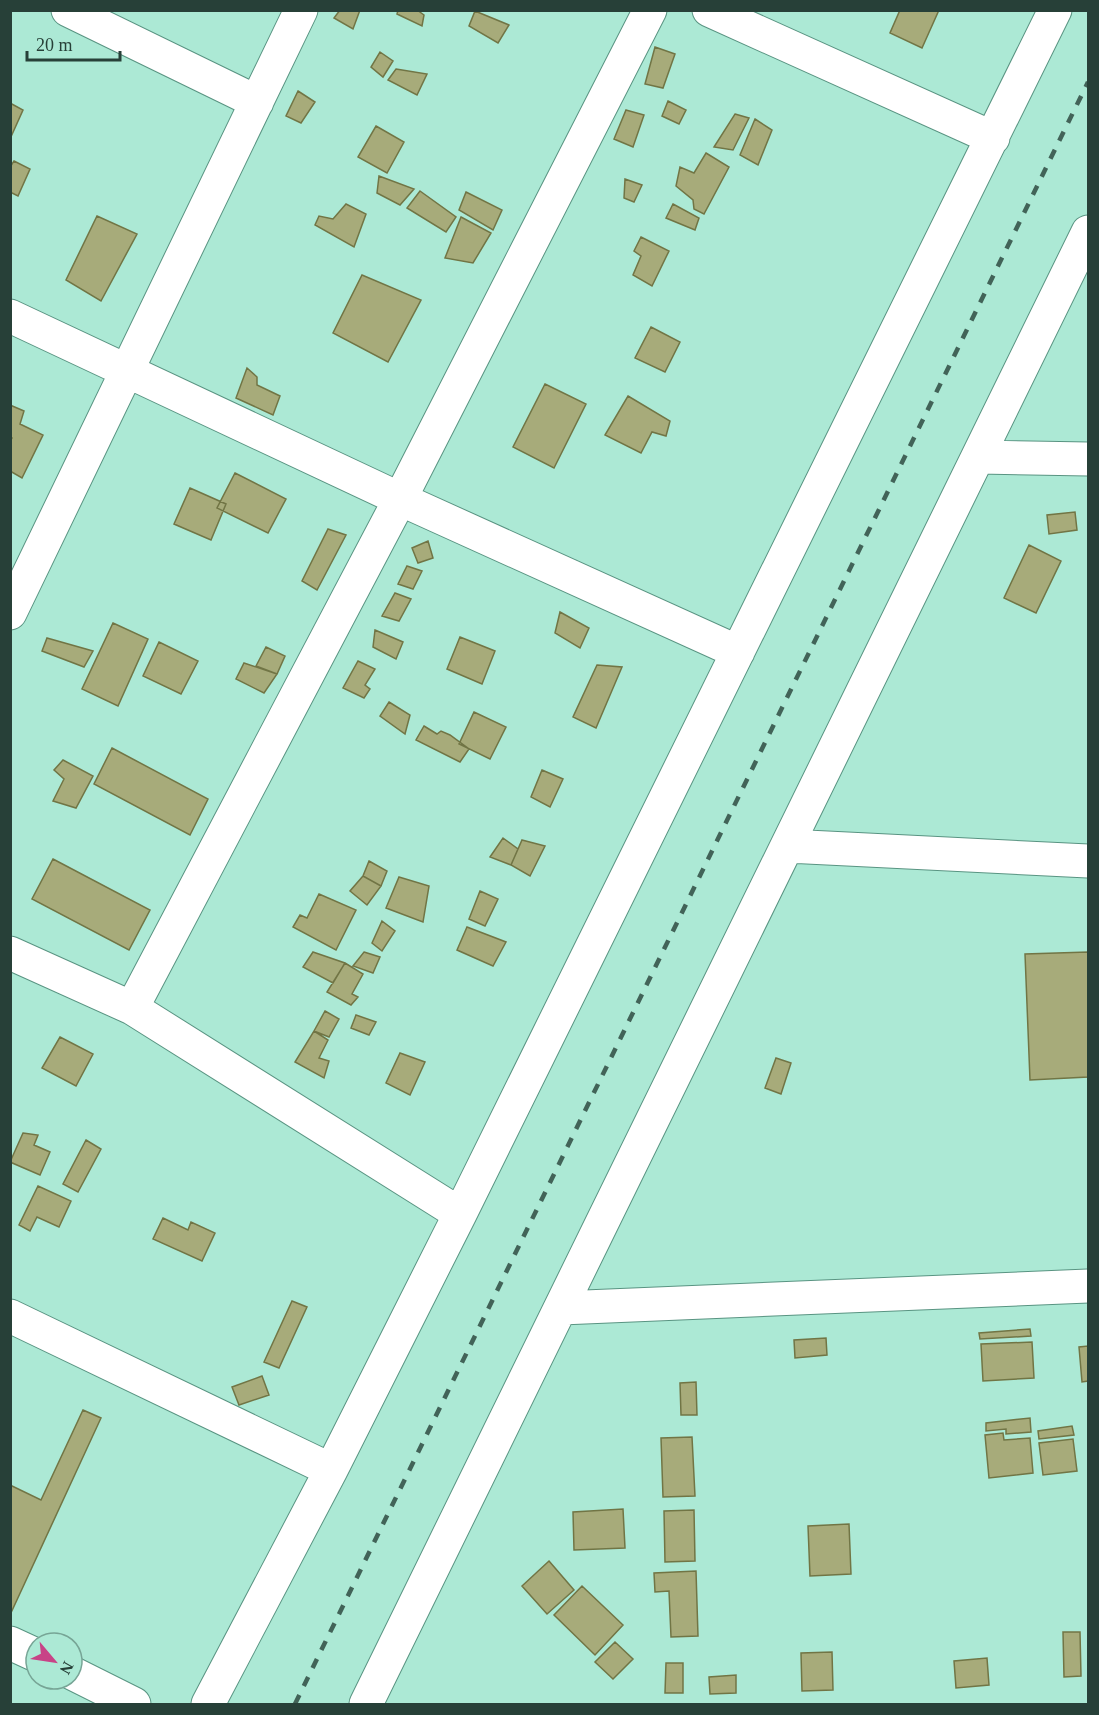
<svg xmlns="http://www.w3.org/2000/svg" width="1099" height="1715" font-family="'Times New Roman',serif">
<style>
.building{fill:#a7ab7a;stroke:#717545;stroke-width:1.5}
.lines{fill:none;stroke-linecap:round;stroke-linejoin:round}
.minor-casing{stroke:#599482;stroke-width:35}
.minor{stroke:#fff;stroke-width:33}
.rail{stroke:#426358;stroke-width:4.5;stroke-dasharray:10 10;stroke-linecap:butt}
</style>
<rect width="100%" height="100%" fill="#ace9d5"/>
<path class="building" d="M340,10H360L353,29L334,18Z
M398,10H417L424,15L422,26L397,14Z
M900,10H939L922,48L890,33Z
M475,11L509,25L498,43L469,26Z
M655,47L675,54L663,88L645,84Z
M380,52L393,61L383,77L371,67Z
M396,69L427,74L417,95L388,80Z
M298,91L315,102L301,123L286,116Z
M668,101L686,110L679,124L662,116Z
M10,103L23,110L10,139Z
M626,110L644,115L633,147L614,139Z
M735,114L749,118L733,150L714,147Z
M755,119L772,130L758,165L740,155Z
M376,126L404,142L387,173L358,157Z
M706,153L729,167L704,214L694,209L693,200L676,186L680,167L694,173Z
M14,161L30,169L18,196L10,192V167Z
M379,176L414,189L400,205L377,193Z
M625,179L642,185L634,202L624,198Z
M420,191L456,217L446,232L407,208Z
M466,192L502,210L493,230L459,210Z
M346,204L366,214L354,247L315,225L319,216L333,219Z
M673,204L699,218L695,230L666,218Z
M97,216L137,234L101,301L66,280Z
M461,217L491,233L473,263L445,258Z
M641,237L669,251L652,286L633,275L641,256L634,251Z
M362,275L421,300L388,362L333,333Z
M651,327L680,342L665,372L635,358Z
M247,368L257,377V385L280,396L273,415L236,398Z
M545,384L586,404L554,468L513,447Z
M628,396L670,421L666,436L652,432L641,453L605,435Z
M10,405L24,411L20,424L43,435L22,478L10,471V441L12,438L10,437Z
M235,473L286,499L268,533L217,508Z
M190,488L226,504L211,540L174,524Z
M1075,512L1077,530L1049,534L1047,515Z
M328,529L346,535L317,590L302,581Z
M428,541L433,558L418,563L412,548Z
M1029,545L1061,561L1036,613L1004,598Z
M407,566L422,571L413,589L398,584Z
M395,593L411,599L399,621L382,616Z
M560,612L589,628L580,648L555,633Z
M113,623L148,639L118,706L82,689Z
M375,630L403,642L396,659L373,647Z
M460,637L495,651L482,684L447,669Z
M47,638L93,651L84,667L42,651Z
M159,642L198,661L181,694L143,676Z
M266,647L285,656L277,674L256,666Z
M358,661L375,669L365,685L370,689L364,698L343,688Z
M244,663L277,674L264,693L236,679Z
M597,665L622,667L596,728L573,717Z
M389,702L410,715L405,734L380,716Z
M474,712L506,727L490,759L459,744Z
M424,726L437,734L441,731L450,735L469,749L460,762L416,740Z
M112,748L208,799L190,835L94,784Z
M63,760L93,776L76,808L53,801L64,779L54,770Z
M542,770L563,779L550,807L531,797Z
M503,838L518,849L511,865L490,857Z
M522,840L545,846L530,876L511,865Z
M53,859L150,910L129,950L32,899Z
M369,861L387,871L381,886L363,876Z
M363,876L381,886L367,905L350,891Z
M399,877L429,886L423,922L386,908Z
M480,891L498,899L485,926L469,919Z
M319,894L356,910L336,950L293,927L300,915L307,918Z
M382,921L395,931L382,951L372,943Z
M467,927L506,942L493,966L457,950Z
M313,952L345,963L333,983L303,967Z
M364,952L380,957L373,973L353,966Z
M1088,952V1077L1030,1080L1025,954Z
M345,963L363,974L352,994L358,997L351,1005L327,992Z
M325,1011L339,1019L329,1037L314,1031Z
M356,1015L376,1022L369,1035L351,1028Z
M314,1031L328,1040L319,1058L329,1061L324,1078L295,1062Z
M60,1037L93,1054L76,1086L42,1068Z
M400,1053L425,1062L410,1095L386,1083Z
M776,1058L791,1063L781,1094L765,1088Z
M23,1133L38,1135L34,1145L50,1152L40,1175L10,1162Z
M86,1140L101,1149L78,1192L63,1184Z
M38,1186L71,1201L59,1227L37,1217L30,1231L19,1225Z
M163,1218L188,1230L191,1222L215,1233L202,1261L153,1239Z
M292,1301L307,1307L279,1368L264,1362Z
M1030,1329L1031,1336L980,1339L979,1333Z
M826,1338L827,1355L795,1358L794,1340Z
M1032,1342L1034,1378L983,1381L981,1344Z
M1088,1346V1381L1082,1382L1079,1347Z
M262,1376L269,1395L239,1405L232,1387Z
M696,1382L697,1415H681L680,1383Z
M83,1410L101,1418L10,1615V1485L41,1500Z
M1030,1418L1031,1432L1006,1434V1429L986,1431V1423Z
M1072,1426L1074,1435L1039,1439L1038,1431Z
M1003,1433L1004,1440L1030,1438L1033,1473L989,1478L985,1435Z
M692,1437L695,1496L663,1497L661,1438Z
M1073,1439L1077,1471L1043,1475L1039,1443Z
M623,1509L625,1548L574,1550L573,1512Z
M694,1510L695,1561L665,1562L664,1511Z
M849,1524L851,1574L810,1576L808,1526Z
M549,1561L574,1590L547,1614L522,1586Z
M696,1571L698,1636L671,1637L669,1591L655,1592L654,1573Z
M582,1586L623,1625L595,1655L554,1615Z
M1063,1632H1080L1081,1676L1064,1677Z
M615,1642L633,1659L613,1679L595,1662Z
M832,1652L833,1690L802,1691L801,1653Z
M987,1658L989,1685L956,1688L954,1661Z
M666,1663H683V1693H665Z
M736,1675V1693L710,1694L709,1677Z"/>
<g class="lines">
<defs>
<path id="minor" d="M68,10L257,102
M709,10L993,138
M10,316L400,499L738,652
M979,457L1088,459
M10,613L301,10
M787,846L1088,861
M10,953L132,1008L460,1214
M132,1008L400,499L650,10
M561,1308L1088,1286
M10,1316L331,1470
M10,1643L36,1655
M72,1673L134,1704
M208,1704L331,1470L460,1214L1055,10
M366,1704L1088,232"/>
</defs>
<use href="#minor" class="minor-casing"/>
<use href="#minor" class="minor"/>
<path class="rail" d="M295,1704L1088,82"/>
</g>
<rect width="1099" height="1715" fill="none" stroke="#274038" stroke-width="24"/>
<g transform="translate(54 1661) rotate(119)"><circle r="28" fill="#ace9d5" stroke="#77a596" stroke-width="1.5"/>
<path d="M0-4.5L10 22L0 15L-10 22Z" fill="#c84387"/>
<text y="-9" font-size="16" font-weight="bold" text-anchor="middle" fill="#274038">N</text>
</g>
<path d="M27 51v9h93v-9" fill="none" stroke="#274038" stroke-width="3"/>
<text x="36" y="51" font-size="18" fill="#274038" stroke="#ace9d5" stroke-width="4.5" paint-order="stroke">20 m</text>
</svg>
